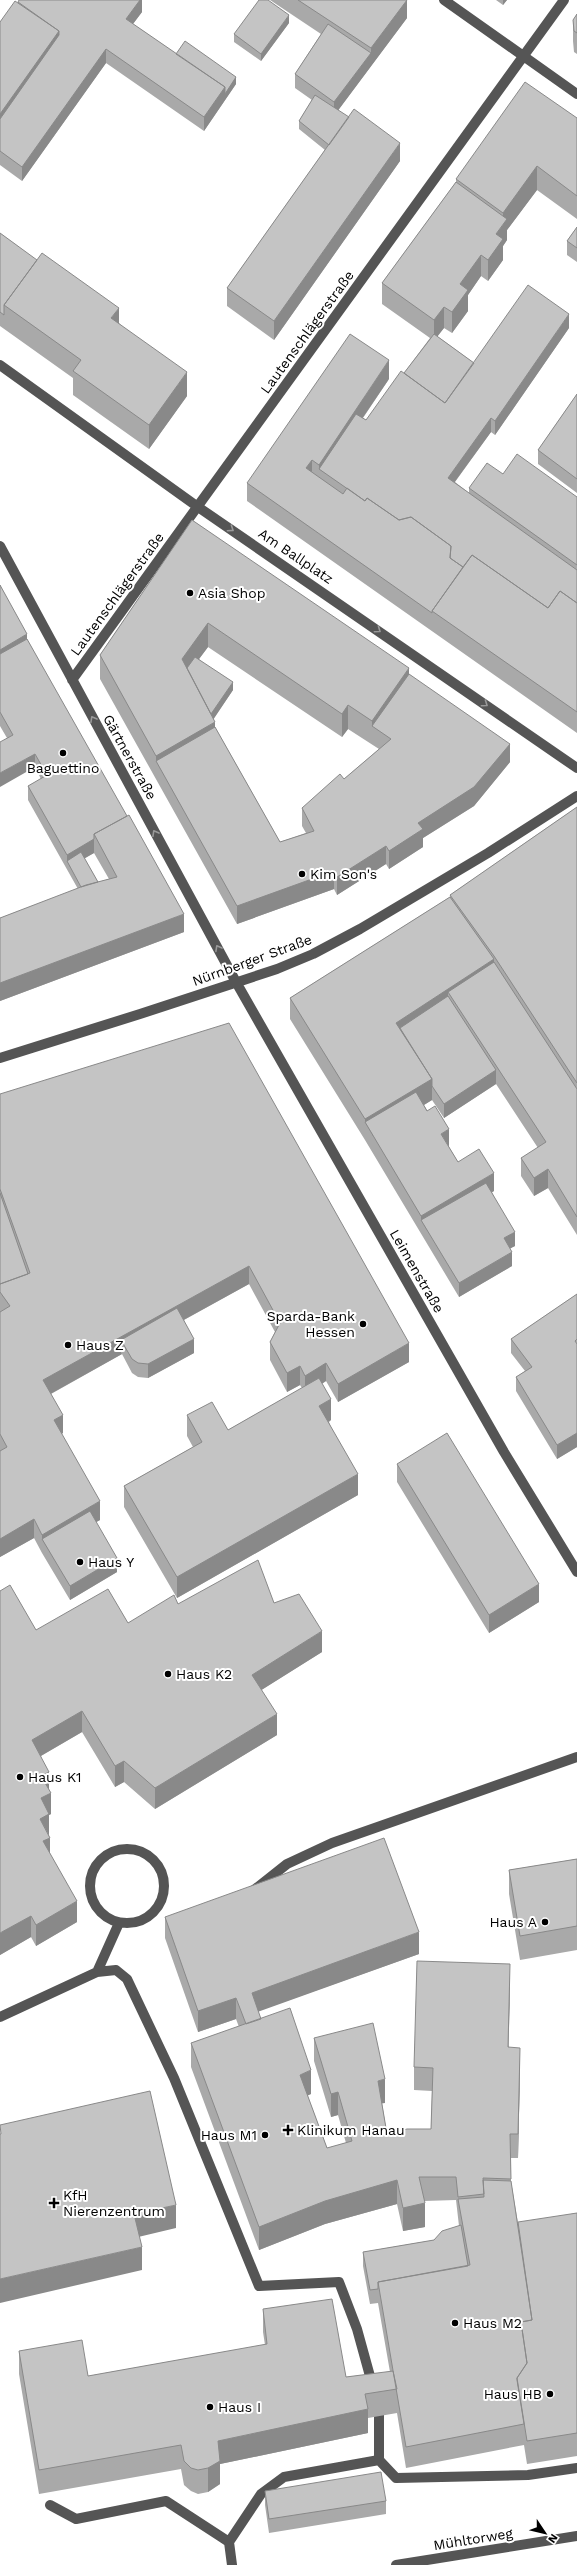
<svg xmlns="http://www.w3.org/2000/svg" width="577" height="2565" font-family="'Work Sans',sans-serif">
<style>
.lines{fill:none;stroke-linecap:round;stroke-linejoin:round}
.minor{stroke:#555;stroke-width:10}
.wall{fill:#a9a9a9;fill-rule:evenodd}
.shaded-wall{fill:#898989}
.building{fill:#c4c4c4;stroke:#898989}
.oneway{stroke:#999}
.poi-dot{fill:#000;stroke:#fff;stroke-width:1.5}
.labels{text-anchor:middle;dominant-baseline:central;stroke-width:4;stroke-linejoin:round;paint-order:stroke}
.street-label{font-size:14px;fill:#000;stroke:#fff}
.poi-label{font-size:14px;fill:#000;stroke:#fff;text-anchor:start}
</style>
<rect width="100%" height="100%" fill="#fff"/>
<g class="lines">
<path class="minor" d="M444,0L577,94
M0,365L198,507L577,768
M0,546L236,982L504,1452L577,1572
M72,680L564,0
M0,1058L140,1014L277,969L313,954L360,929L488,853L577,796
M90 1886a37 37 0 1 1 74 0a37 37 0 1 1-74 0Z
M254,1890L287,1864L332,1843L577,1757
M97,1972L119,1923
M0,2017L97,1972L116,1970L127,1979L174,2078L259,2286L339,2282L357,2329L373,2387
M379,2415V2460L396,2478L528,2475L577,2468
M50,2505L76,2519L166,2501L229,2542
M232,2565L229,2542L261,2494L284,2477L379,2460
M396,2565L577,2536"/>
</g>
<path class="wall" d="M142,0V12L133,24L176,54L236,84L204,131L106,63L22,181L0,165V22L18,2Z
M270,0H407V18L338,110L400,161L274,340L227,306V288L325,150L299,129V121L312,100L295,88V74L321,34Z
M496,0H507L503,5Z
M577,14V54L574,52L573,41V20Z
M289,23L261,61L234,42V34Z
M577,118V219L537,190L507,230V240L503,246V260L488,281L481,276L468,295V311L452,333L444,328L437,336L474,363L569,328L495,435L491,432L455,482L469,493V488L503,474L577,497V733L247,501V483L389,379L363,418L366,420L404,373L430,338L382,304V283L456,182V179Z
M577,227V262L567,255V241Z
M0,233L119,323L187,396L149,449L73,395V378L0,326Z
M577,394V493L538,464V450Z
M192,520L409,674L510,762L474,806L423,838V847L389,869L386,864L337,895L334,889L237,924L100,679V655ZM208,647L342,737L348,729L379,749L344,779L302,808V826L306,833L280,842L215,727L213,719L233,690L199,659Z
M0,585L27,639L184,932L0,1001V918L78,889L28,800V786L41,779L35,767L7,738L0,726ZM94,853L109,879L98,882L84,858Z
M577,807V1235L548,1188L534,1196L521,1176V1158L538,1148L496,1084L444,1118L432,1100L424,1105L458,1162L494,1191L492,1192L515,1246L510,1248L512,1266L459,1297L365,1140L290,1019V998L450,897V895Z
M0,1094L409,1362L338,1402L326,1381L322,1384L331,1420L329,1422L358,1495L177,1598L124,1507V1486L193,1447L187,1436V1415L228,1430L302,1388L300,1385L287,1392L270,1360V1342L275,1332L249,1284L184,1320L194,1353L148,1378L138,1377L132,1373L122,1354L51,1394L63,1433L61,1434L100,1520L96,1522L117,1572L70,1600L42,1553L34,1538L0,1557Z
M577,1294V1447L557,1459L516,1391V1377L525,1371L511,1353V1339Z
M397,1464L539,1602L489,1633L397,1482Z
M274,1603L322,1652L261,1690L277,1735L155,1809L124,1782L115,1787L82,1732L41,1756L49,1790L51,1814L49,1815V1835L50,1854L77,1922L36,1946L31,1937L0,1955L36,1630L128,1623L178,1604Z
M577,1859V1950L520,1960L509,1894V1870Z
M165,1917L419,1954L258,2011L261,2019L311,2094L307,2095L327,2148L346,2143L338,2115L331,2117L314,2061V2038L385,2103H382L387,2134L431,2129L432,2091L414,2090V2067L510,1987L508,2047L520,2071L518,2158H511V2181L518,2223L577,2213V2456L527,2464L524,2445L406,2468L397,2413L368,2418V2433L220,2464V2484L208,2492L198,2494L191,2491L184,2485L181,2469L39,2494L19,2374V2351L88,2376L265,2345L263,2332V2309L346,2377L390,2372L378,2303L370,2304L363,2266V2252L434,2240L459,2226L456,2200L424,2201L425,2227L403,2231L397,2204L325,2224L259,2250L191,2067V2043L239,2027L236,2019L198,2032L165,1938Z
M265,2491L386,2501V2514L269,2533L265,2505Z"/>
<path class="shaded-wall" d="M140,0H142V12L126,33V19Z
M407,0V18L334,116V102L371,53V48Z
M503,0H507L503,5Z
M289,15V23L261,61V54Z
M59,31V49L0,132V114Z
M106,49V63L22,181V167Z
M236,77V84L204,131V117L225,87Z
M400,143V161L274,340V321Z
M537,166V190L507,230V240L503,246V260L488,281V260L496,234L503,225V213Z
M481,255V276L468,295V311L452,333V312L460,284Z
M444,307V328L434,341V320Z
M119,308V332L111,318Z
M569,314V328L495,435V421Z
M389,360V379L325,473L319,469V465Z
M187,372V396L149,449V425Z
M491,418V432L448,491V478Z
M312,460V478L306,468Z
M208,623V647L184,679L182,659Z
M27,634V653L0,668V650Z
M409,668V692L372,726V721Z
M233,682V690L209,726L215,722V746L156,761V756L206,721Z
M348,705V729L342,737V714Z
M510,744V762L474,806L423,838V847L389,869V851L418,823Z
M35,754V767L0,787V773Z
M94,839V853L70,867L67,861V855Z
M386,846V864L337,895V877Z
M334,871V889L237,924V906Z
M184,914V932L0,1001V983Z
M494,959V980L448,992V1010L402,1040L396,1023Z
M496,1070V1084L444,1118V1104Z
M432,1079V1100L373,1136L365,1122V1119Z
M449,1129V1147L441,1134Z
M548,1169V1188L534,1196V1178Z
M494,1173V1191L427,1230L421,1220V1234V1216Z
M515,1232V1246L504,1252V1238Z
M512,1252V1266L459,1297V1283Z
M249,1266V1284L127,1351L121,1340V1353L122,1354L43,1398V1380Z
M194,1339V1353L148,1378V1364Z
M409,1343V1362L338,1402V1384Z
M326,1363V1381L305,1394V1376Z
M300,1366V1385L287,1392V1373Z
M331,1399V1420L319,1427V1406Z
M63,1415V1433L54,1438V1420Z
M577,1433V1447L557,1459V1445Z
M358,1474V1495L177,1598V1577Z
M100,1501V1520L48,1549L42,1539V1535Z
M34,1519V1538L0,1557V1539Z
M117,1558V1572L70,1600V1586Z
M539,1584V1602L489,1633V1615Z
M322,1631V1652L252,1696V1675Z
M82,1711V1732L32,1761V1740Z
M277,1714V1735L155,1809V1788Z
M124,1761V1782L115,1787V1766Z
M49,1772V1793L41,1776Z
M51,1793V1814L49,1815V1835L40,1819L41,1798Z
M50,1838V1859L43,1841Z
M77,1901V1922L36,1946V1925Z
M31,1916V1937L0,1955V1933Z
M419,1932V1954L252,2014V1993Z
M510,1964V1987L508,2071V2047Z
M236,1998V2019L198,2032V2011Z
M520,2048V2071L518,2158V2134Z
M311,2070V2094L300,2099V2075Z
M385,2079V2103L378,2104V2081Z
M338,2092V2115L331,2117V2094Z
M397,2180V2204L325,2224L259,2250V2227L325,2201Z
M425,2203V2227L403,2231V2208Z
M176,2205V2228L134,2238V2214Z
M142,2247V2270L0,2303V2279Z
M368,2409V2433L220,2464V2484L208,2492V2468L218,2441Z"/>
<path class="building" d="M19,0H140L126,19L225,87L204,117L106,49L22,167L0,151V119L59,35V31L18,2Z
M259,0H268L289,15L261,54L234,34Z
M298,0H407L371,48Z
M15,1L59,31L0,114V22Z
M577,14V33L574,31L573,20Z
M328,24L371,53L334,102L295,74Z
M185,41L236,77L225,94V87L176,54Z
M525,82L577,118V196L537,166L503,213L456,179Z
M315,95L349,117L329,145L299,121Z
M354,109L400,143L274,321L227,288Z
M456,182L507,219L496,234L503,239L488,260L481,255L460,284L468,290L452,312L444,307L434,320L382,283Z
M577,227V248L567,241Z
M0,233L37,260L4,305V315L0,312Z
M42,253L119,308L111,318L187,372L149,425L73,371L81,360L4,305Z
M528,285L569,314L495,421L491,418L448,478L577,570V603L560,591L548,608L472,555L463,567L450,558L451,546L411,517L399,520L367,498L365,501L319,469L356,414L366,420L401,371L445,403Z
M350,334L389,360L319,465L312,460L306,468L343,494L347,488L365,501L367,498L399,520L411,517L451,546L450,558L463,567L432,611V613L247,483Z
M434,334L474,363L445,403L404,373Z
M577,394V479L538,450Z
M517,454L577,497V565L469,488L487,463L503,474Z
M192,520L409,668L372,721L348,705L342,714L208,623L182,659L215,722L156,756L100,655Z
M472,555L548,608L560,591L577,603V712L432,611Z
M0,585L27,634L0,650Z
M27,639L127,816L94,834V839L67,855L28,786L47,775L35,754L0,773V742L13,735L0,712V654Z
M195,657L233,682L211,714L187,668Z
M409,674L510,744L474,787L418,823L423,829L389,851L386,846L337,877L334,871L237,906L156,761L215,727L280,842L314,831L302,808L340,774L344,779L391,739L372,726Z
M577,807V1083L494,956L450,895Z
M129,815L184,914L0,983V918L86,885L117,877L94,834Z
M81,852L98,882L81,887L67,861Z
M450,897L494,959L396,1023L432,1079L365,1119L290,998Z
M494,962L577,1089V1217L548,1169L534,1178L521,1158L546,1142L448,992Z
M448,996L496,1070L444,1104L432,1086V1079L400,1028Z
M229,1023L409,1343L338,1384L326,1363L305,1376L300,1366L287,1373L270,1342L280,1323L249,1266L43,1380L63,1415L54,1420L100,1501L42,1535L34,1519L0,1539V1451L7,1447L0,1434V1312L10,1306L0,1292V1284L30,1273L0,1189V1094Z
M416,1092L427,1111L435,1106L449,1129L441,1134L458,1162L479,1149L494,1173L421,1216L365,1122Z
M486,1183L515,1232L504,1238L512,1252L459,1283L421,1220Z
M0,1193L28,1274L0,1284Z
M577,1294V1339L575,1341L577,1344V1433L557,1445L516,1377L532,1367L511,1339Z
M177,1308L194,1339L148,1364L138,1363L132,1359L121,1340Z
M319,1378L331,1399L319,1406L358,1474L177,1577L124,1486L202,1442L187,1415L212,1402L228,1430Z
M447,1433L539,1584L489,1615L397,1464Z
M90,1511L117,1558L70,1586L42,1539Z
M258,1560L274,1603L299,1594L322,1631L252,1675L277,1714L155,1788L124,1761L115,1766L82,1711L32,1740L49,1772L41,1776L51,1793L41,1798L49,1814L40,1819L50,1838L43,1841L77,1901L36,1925L31,1916L0,1933V1591L10,1585L36,1630L108,1589L128,1623L174,1595L178,1604Z
M384,1838L419,1932L252,1993L261,2019L246,2024L236,1998L198,2011L165,1917Z
M577,1859V1926L520,1936L509,1870Z
M417,1961L510,1964L508,2047L520,2048L518,2134H510L511,2179L483,2178L484,2194L458,2197L456,2177H419L425,2203L403,2208L397,2180L325,2201L259,2227L191,2043L290,2008L311,2070L300,2075L327,2148L352,2141L338,2092L331,2094L314,2038L373,2023L385,2079L378,2081L387,2134L407,2129H431L433,2068L414,2067Z
M150,2091L176,2205L134,2214L142,2247L0,2279V2134H1L0,2125Z
M483,2180L511,2181L532,2320L521,2322L527,2363L517,2378V2380L524,2424L406,2447L378,2282L470,2265L458,2199L484,2197Z
M577,2213V2433L527,2441L517,2378L527,2363L521,2322L532,2320L518,2222Z
M461,2225L468,2266L378,2282V2289L370,2290L363,2252L434,2240L442,2231Z
M332,2299L346,2377L393,2371L397,2389L365,2394L368,2409L218,2441L220,2461L208,2468L198,2470L191,2468L184,2461L181,2445L39,2470L19,2351L82,2340L88,2376L267,2344L263,2309Z
M381,2472L386,2501L269,2519L265,2491Z"/>
<defs><path id="oneway-chevron" d="M-2-3.5L2.5 0L-2 3.5" fill="none" stroke-width="1.6" stroke-linecap="round" stroke-linejoin="round"/></defs>
<g class="oneway">
<use href="#oneway-chevron" transform="translate(231 529) rotate(34)"/>
<use href="#oneway-chevron" transform="translate(378 630) rotate(35)"/>
<use href="#oneway-chevron" transform="translate(485 704) rotate(35)"/>
<use href="#oneway-chevron" transform="translate(93 719) rotate(-119)"/>
<use href="#oneway-chevron" transform="translate(155 833) rotate(-119)"/>
<use href="#oneway-chevron" transform="translate(218 948) rotate(-119)"/>
</g>
<g class="poi-dot">
<circle cx="190" cy="593" r="4"/>
<circle cx="63" cy="753" r="4"/>
<circle cx="302" cy="874" r="4"/>
<circle cx="363" cy="1324" r="4"/>
<circle cx="68" cy="1345" r="4"/>
<circle cx="80" cy="1562" r="4"/>
<circle cx="168" cy="1674" r="4"/>
<circle cx="20" cy="1777" r="4"/>
<circle cx="545" cy="1922" r="4"/>
<path d="M286 2124h4v4h4v4h-4v4h-4v-4h-4v-4h4z"/>
<circle cx="265" cy="2135" r="4"/>
<path d="M52 2197h4v4h4v4h-4v4h-4v-4h-4v-4h4z"/>
<circle cx="455" cy="2323" r="4"/>
<circle cx="550" cy="2394" r="4"/>
<circle cx="210" cy="2407" r="4"/>
</g>
<g class="labels">
<g class="street-label">
<text transform="translate(307 332) rotate(-54)">Lautenschlägerstraße</text>
<text transform="translate(296 556) rotate(34)">Am Ballplatz</text>
<text transform="translate(117 594) rotate(-54)">Lautenschlägerstraße</text>
<text transform="translate(130 757) rotate(61)">Gärtnerstraße</text>
<text transform="translate(252 960) rotate(-20)">Nürnberger Straße</text>
<text transform="translate(417 1271) rotate(60)">Leimenstraße</text>
<text transform="translate(473 2539) rotate(-9)">Mühltorweg</text>
</g>
<g class="poi-label">
<text x="198" y="593">Asia Shop</text>
<text x="63" y="768" text-anchor="middle">Baguettino</text>
<text x="310" y="874">Kim Son's</text>
<text x="355" y="1316" text-anchor="end">Sparda-Bank<tspan x="355" dy="16">Hessen</tspan></text>
<text x="76" y="1345">Haus Z</text>
<text x="88" y="1562">Haus Y</text>
<text x="176" y="1674">Haus K2</text>
<text x="28" y="1777">Haus K1</text>
<text x="537" y="1922" text-anchor="end">Haus A</text>
<text x="297" y="2130">Klinikum Hanau</text>
<text x="257" y="2135" text-anchor="end">Haus M1</text>
<text x="63" y="2195">KfH<tspan x="63" dy="16">Nierenzentrum</tspan></text>
<text x="463" y="2323">Haus M2</text>
<text x="542" y="2394" text-anchor="end">Haus HB</text>
<text x="218" y="2407">Haus I</text>
</g>
</g>
<g transform="translate(545 2533) rotate(125)" stroke="#ffffff" stroke-width="3" paint-order="stroke">
<path d="M0-3L7 15L0 10L-7 15Z" fill="#000000"/>
<text y="-6" font-size="11" font-weight="bold" text-anchor="middle" fill="#000000">N</text>
</g>
</svg>
